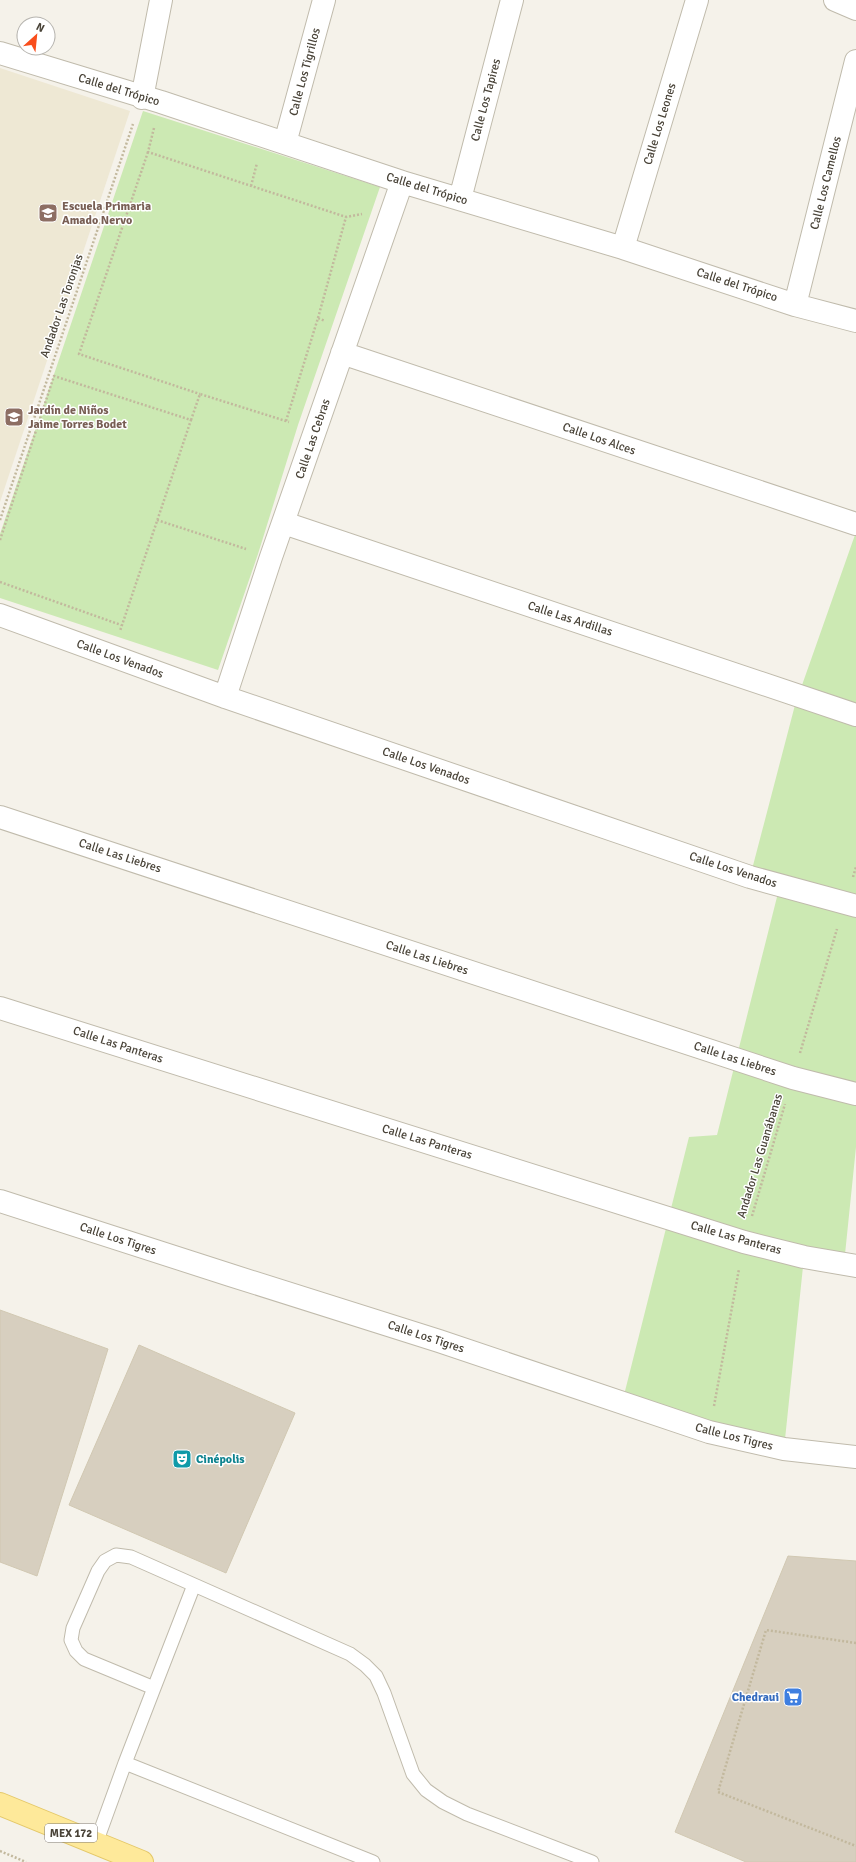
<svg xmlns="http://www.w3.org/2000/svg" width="856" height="1862" font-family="Signika,sans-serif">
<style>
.education{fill:#eee8d4}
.green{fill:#cce9b3}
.building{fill:#d7cfbf;stroke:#d1c8b2}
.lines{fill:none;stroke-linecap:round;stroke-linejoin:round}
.service-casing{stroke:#c0bbac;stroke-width:15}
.minor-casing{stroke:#c0bbac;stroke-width:24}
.primary-casing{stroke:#e4c869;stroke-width:24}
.path{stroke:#c2b89d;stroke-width:2.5;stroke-dasharray:2 2;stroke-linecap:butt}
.service{stroke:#fff;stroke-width:13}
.minor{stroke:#fff;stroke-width:22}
.primary{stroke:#fee99a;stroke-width:22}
.labels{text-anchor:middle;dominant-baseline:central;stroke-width:3;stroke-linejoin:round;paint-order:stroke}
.shield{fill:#fff;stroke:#807b74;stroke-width:1}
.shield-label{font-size:11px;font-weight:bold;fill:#494338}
.street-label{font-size:12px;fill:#494338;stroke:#fff}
.education-label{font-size:12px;font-weight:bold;fill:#785e54;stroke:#fff;text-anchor:start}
.culture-label{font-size:12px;font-weight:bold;fill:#0d838f;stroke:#fff;text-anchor:start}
.shop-label{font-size:12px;font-weight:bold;fill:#366cbe;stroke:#fff;text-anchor:end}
</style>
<rect width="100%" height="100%" fill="#f5f2ea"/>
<path class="education" d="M0,68L130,111L0,502Z"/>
<path class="green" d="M143,111L380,187L298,425L258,554L218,670L0,598V534Z
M856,532V1147L844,1264L804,1257L784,1449L622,1403L689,1137L717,1135L780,885L750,877L795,705Z"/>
<path class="building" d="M0,1310L108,1349L37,1576L0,1562Z
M139,1345L295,1413L226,1573L69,1505Z
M788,1556L856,1561V1862H746L675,1832Z"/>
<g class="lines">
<defs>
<path id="service" d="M154,1688L194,1585
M96,1843L125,1763
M373,1862L125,1763L154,1688L84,1659L76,1651L71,1640L73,1628L98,1571L105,1561L116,1555L131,1557L350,1654L365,1665L376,1676L384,1693L413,1774L426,1790L443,1802L467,1814L592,1862"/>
<path id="minor" d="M835,0L856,9
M0,53L161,102L402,182L623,248L795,305L856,321
M142,98L161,0
M285,143L324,0
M460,199L512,0
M623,248L697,0
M795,305L856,61
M342,353L856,524
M284,523L856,715
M0,615L225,697L750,877L856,906
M225,697L271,557L402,182
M0,817L793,1078L856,1094
M0,1008L744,1242L804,1257L856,1266
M0,1201L230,1275L439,1341L709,1432L784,1449L856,1457"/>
<path id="primary" d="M0,1804L142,1862"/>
</defs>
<use href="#service" class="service-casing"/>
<use href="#minor" class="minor-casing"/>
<use href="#primary" class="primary-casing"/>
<path class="path" d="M154,128L148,152L346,217
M148,152L79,354L200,394
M251,186L257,163
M318,318L346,217L362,214
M191,420L200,394L289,422
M286,421L318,318L325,321
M0,520L133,124
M157,520L246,549
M0,540L54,376L191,420L120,631
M0,582L121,625
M853,877L856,867
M800,1053L837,929
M752,1216L785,1104
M714,1406L739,1269
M856,1643L766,1630L718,1792L856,1846
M0,1851L26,1862"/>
<use href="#service" class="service"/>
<use href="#minor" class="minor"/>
<use href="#primary" class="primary"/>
</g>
<defs>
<symbol id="school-square" viewBox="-11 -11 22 22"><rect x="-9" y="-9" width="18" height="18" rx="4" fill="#8d6e63" stroke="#fff"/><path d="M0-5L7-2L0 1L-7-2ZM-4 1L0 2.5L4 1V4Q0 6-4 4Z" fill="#fff"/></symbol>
<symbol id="theatre-square" viewBox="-11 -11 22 22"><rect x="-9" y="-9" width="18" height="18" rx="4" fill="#0f9aa8" stroke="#fff"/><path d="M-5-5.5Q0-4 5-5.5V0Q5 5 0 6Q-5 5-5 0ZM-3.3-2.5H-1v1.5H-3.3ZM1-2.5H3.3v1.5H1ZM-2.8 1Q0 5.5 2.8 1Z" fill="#fff"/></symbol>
<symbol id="supermarket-square" viewBox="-11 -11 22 22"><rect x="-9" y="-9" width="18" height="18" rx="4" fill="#3f7fe0" stroke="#fff"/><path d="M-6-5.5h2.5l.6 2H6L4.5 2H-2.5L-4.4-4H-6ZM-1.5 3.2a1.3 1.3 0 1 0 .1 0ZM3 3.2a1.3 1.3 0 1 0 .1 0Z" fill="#fff"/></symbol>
</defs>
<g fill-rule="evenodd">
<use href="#school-square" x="37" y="202" width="22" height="22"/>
<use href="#school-square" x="3" y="406" width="22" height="22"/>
<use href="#theatre-square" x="171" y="1448" width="22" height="22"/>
<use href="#supermarket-square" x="782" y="1686" width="22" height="22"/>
</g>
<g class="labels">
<rect class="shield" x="45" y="1824" width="52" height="18" rx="3"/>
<g class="shield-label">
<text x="71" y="1833">MEX 172</text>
</g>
<g class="street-label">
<text transform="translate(305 72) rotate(-75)">Calle Los Tigrillos</text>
<text transform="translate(119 90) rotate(17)">Calle del Trópico</text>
<text transform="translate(486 100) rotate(-75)">Calle Los Tapires</text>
<text transform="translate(660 124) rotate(-73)">Calle Los Leones</text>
<text transform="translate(826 183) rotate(-76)">Calle Los Camellos</text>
<text transform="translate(427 189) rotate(17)">Calle del Trópico</text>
<text transform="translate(737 285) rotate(18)">Calle del Trópico</text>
<text transform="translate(62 306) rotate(-71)">Andador Las Toronjas</text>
<text transform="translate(313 439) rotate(-71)">Calle Las Cebras</text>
<text transform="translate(599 439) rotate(19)">Calle Los Alces</text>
<text transform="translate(570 619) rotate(18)">Calle Las Ardillas</text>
<text transform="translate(120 659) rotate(20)">Calle Los Venados</text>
<text transform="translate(426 766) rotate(19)">Calle Los Venados</text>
<text transform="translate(120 856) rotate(18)">Calle Las Liebres</text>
<text transform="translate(733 870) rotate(18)">Calle Los Venados</text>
<text transform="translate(427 958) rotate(18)">Calle Las Liebres</text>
<text transform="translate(118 1045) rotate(18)">Calle Las Panteras</text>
<text transform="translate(735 1059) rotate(18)">Calle Las Liebres</text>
<text transform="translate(427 1142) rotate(17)">Calle Las Panteras</text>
<text transform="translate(760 1156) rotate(-73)">Andador Las Guanábanas</text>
<text transform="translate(736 1238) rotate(16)">Calle Las Panteras</text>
<text transform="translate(118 1239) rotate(18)">Calle Los Tigres</text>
<text transform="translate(426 1337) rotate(18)">Calle Los Tigres</text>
<text transform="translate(734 1437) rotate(14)">Calle Los Tigres</text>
</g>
<g class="education-label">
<text x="62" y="206">Escuela Primaria<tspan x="62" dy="14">Amado Nervo</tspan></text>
<text x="28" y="410">Jardín de Niños<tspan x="28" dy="14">Jaime Torres Bodet</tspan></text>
</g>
<g class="culture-label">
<text x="196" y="1459">Cinépolis</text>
</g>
<g class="shop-label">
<text x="779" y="1697">Chedraui</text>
</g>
</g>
<g transform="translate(36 36) rotate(27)"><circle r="19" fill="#ffffff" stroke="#b6b4af"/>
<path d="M0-3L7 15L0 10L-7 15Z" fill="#f94e1c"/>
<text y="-6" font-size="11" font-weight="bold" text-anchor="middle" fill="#494338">N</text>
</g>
</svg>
